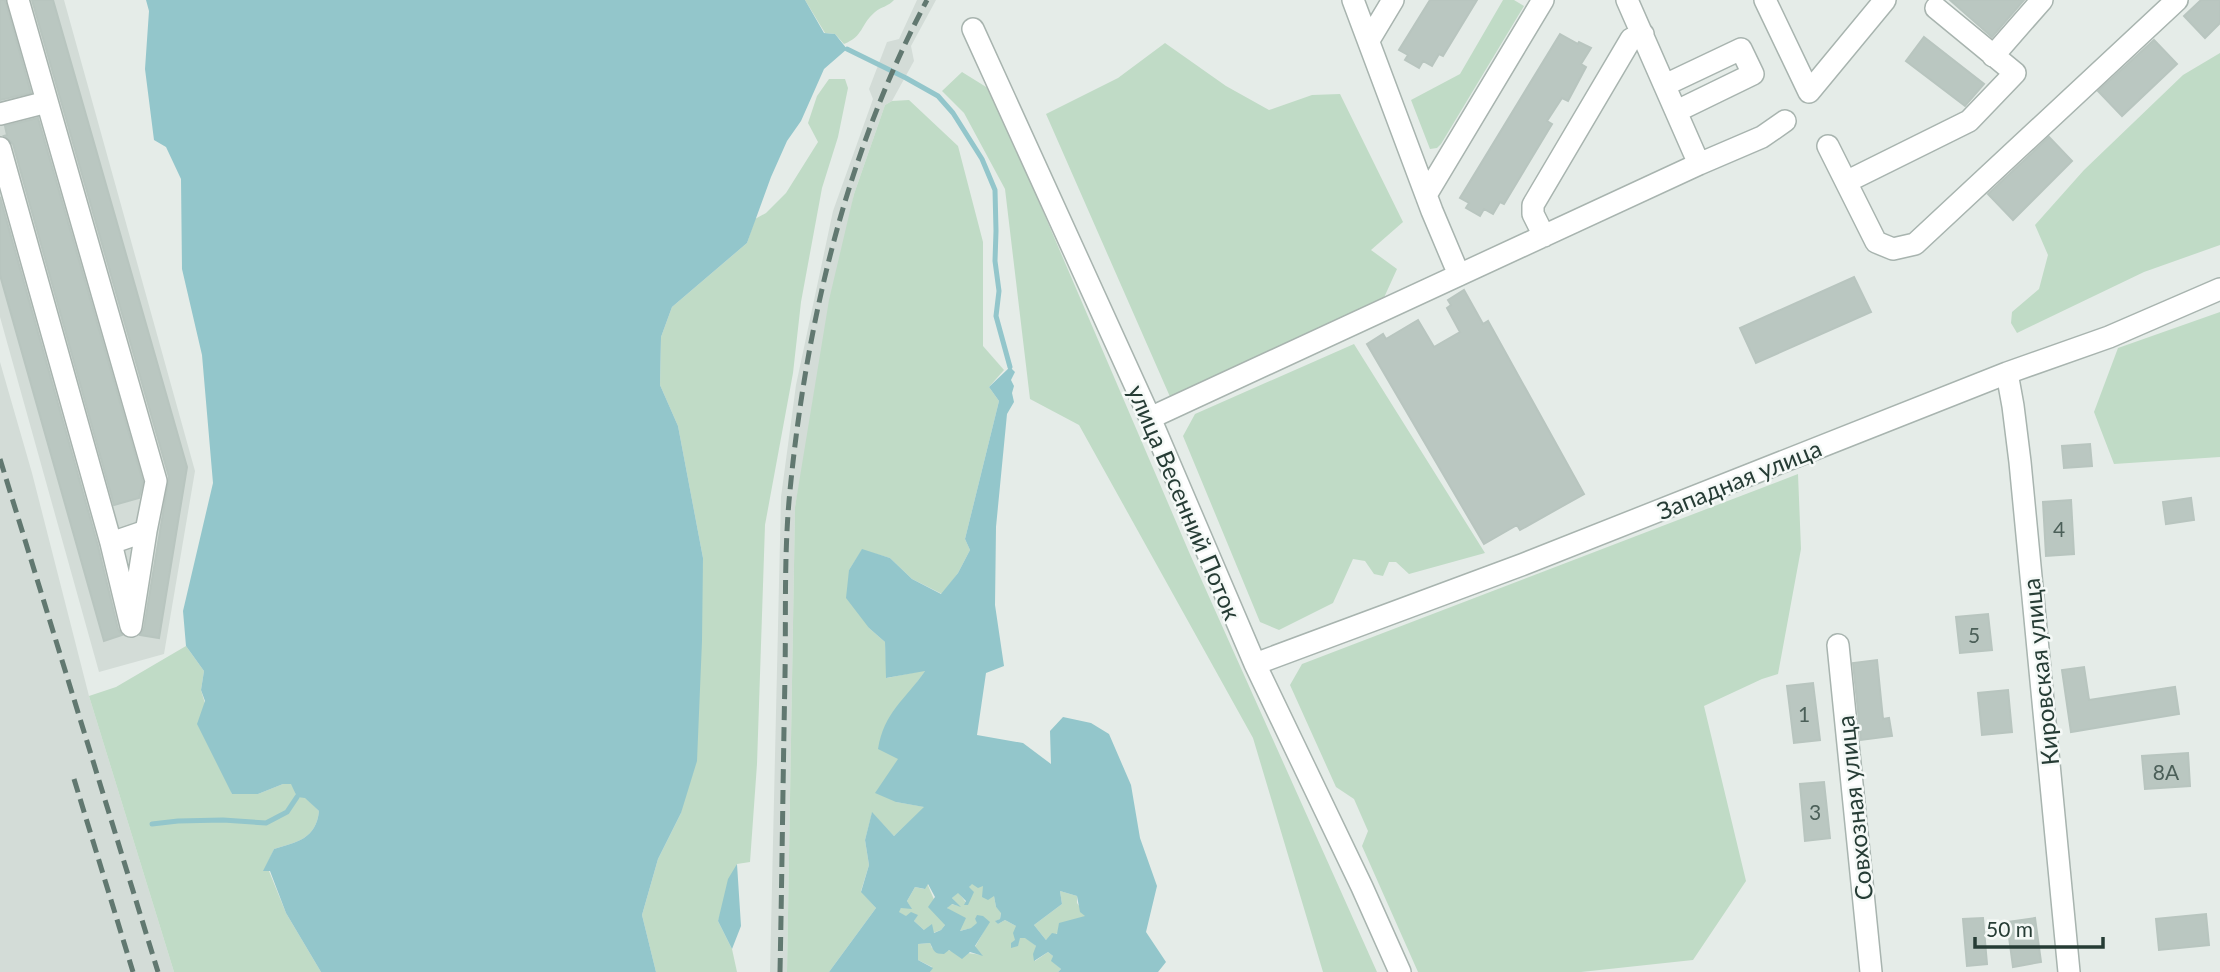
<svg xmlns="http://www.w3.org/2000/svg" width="2220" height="972" font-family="Lato,sans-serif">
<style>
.built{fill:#d3dcd7}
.green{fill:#c0dbc6}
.water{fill:#93c6cb;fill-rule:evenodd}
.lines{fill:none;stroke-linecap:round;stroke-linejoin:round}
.stream{stroke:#93c6cb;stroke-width:5}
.building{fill:#bac7c1;stroke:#b8c5bf;stroke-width:2}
.minor-casing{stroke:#a8b4af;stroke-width:24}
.minor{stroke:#fff;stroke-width:21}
.rail{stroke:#617870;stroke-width:5;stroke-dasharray:14 7;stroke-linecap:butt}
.labels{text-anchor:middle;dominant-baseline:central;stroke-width:5;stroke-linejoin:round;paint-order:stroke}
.number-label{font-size:21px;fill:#4b5f58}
.street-label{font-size:24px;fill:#263c35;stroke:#f5f9f7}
</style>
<rect width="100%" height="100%" fill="#e5ece8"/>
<path class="built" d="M0,0H64L195,471L164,654L99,672L0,317Z
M917,0H936L911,46L914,61L892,101L885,105L854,194L795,507L787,972H770L781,497L796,385L833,211L873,99L869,89L887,42L899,39Z
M0,362L32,473L89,696L174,972H0Z"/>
<path class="green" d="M805,0H894C889,6 881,7 875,12C860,25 864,36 844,44L835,34L825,33Z
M1503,0H1514L1524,6L1441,144L1437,148L1430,149L1411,100L1460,74Z
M1165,43L1226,86L1269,110L1312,95L1340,94L1403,222L1371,250L1397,269L1382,302L1171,399L1046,114L1118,78Z
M2220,53V245L2144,272L2017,333L2011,323L2012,312L2039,289L2048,255L2035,225L2084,170L2183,75Z
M962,72L991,90L1189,552L1377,972H1323L1253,738L1079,425L1030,399L1005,189L964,113L942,91Z
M829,79H845L848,88L838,137L822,188L801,302L793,373L765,525L757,764L750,862L737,864L718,921L732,949L737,972H656L642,915L658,859L681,813L703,558L678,426L660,385L661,337L672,307L747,243L755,219L766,213L786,193L818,142L808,123L817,96Z
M909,100L958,146L983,242V346L1004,370L989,387L999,401L965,539L970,550L958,573L942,594L912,579L890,558L862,550L849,570L869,628L885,642L887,678L926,670L912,689L899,759L896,802L925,807L894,836L872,813L865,840L869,865L861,891L876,908L829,972H787L795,507L829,300L854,194L885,105L892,101Z
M2220,312V457L2114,464L2094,412L2118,348Z
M1354,344L1485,553L1409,574L1396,562H1389L1383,576L1374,574L1365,561L1353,559L1333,603L1279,630L1260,622L1183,436L1195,414Z
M1798,474L1801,549L1778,674L1762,679L1704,706L1746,881L1693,960L1581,972H1418L1362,846L1368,831L1354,799L1336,787L1290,685L1302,664Z
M186,646L204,671L201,690L232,794H258L283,784H292L297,797H305L319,811C316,839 297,842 274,849L264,871H269L286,913L321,972H174L89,696L116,687Z
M927,883L945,925L941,930L933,933L924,930L914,921L917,915L907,917L898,912L901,908H911L907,901L915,887L924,889Z
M971,883L983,886L994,896L996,907L1001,912L1000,919L996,921L998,924L1005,920L1016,926L1020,938L1025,937L1036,946L1035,961L1048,952L1053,956L1052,961L1061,969L1058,972H930L932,967L918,960V944L930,943L932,948L982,955L975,947L989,922L975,919L978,923L972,928L959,931L947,907L951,904L959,906L952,898L958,892L968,905L969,887Z
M1060,891L1077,896V903L1086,916L1046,940L1034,925L1062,904Z"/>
<path class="water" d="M146,0H805L824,33L835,34L847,49L824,69L801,121L787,141L771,177L747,243L672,307L661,337L660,385L678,426L703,558L702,641L697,761L681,813L658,859L642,915L656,972H321L286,913L270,871H263L274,849C297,842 316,839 319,811L305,798L297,797L291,784H283L258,794H232L197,724L205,701L201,690L204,671L186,646L183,611L213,483L202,355L182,269L181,179L166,147L154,140L145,69L149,11Z
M1010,367L1015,372L1011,380L1014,386L1012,393L1014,402L1007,414L996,527L995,605L1004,666L986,673L977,735L1023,743L1051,764L1050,731L1063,717L1091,723L1109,734L1131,785L1140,838L1157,886L1146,932L1166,962L1158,972H1058L1061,969L1051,961L1053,956L1048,952L1034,961L1033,954L1036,946L1025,938H1020L1018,946L1011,948V943L1015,940L1013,933L1016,926L1005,920L998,924L995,921L1000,919L1001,913L996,907L994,896L988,900L982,897L983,886L978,888L972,884L969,887L974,892L968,905H964L966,901L958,893L952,898L961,907L952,904L947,908L966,918L960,931L971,928L977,923L975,919L977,915L983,916L990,922L975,946L983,956L970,952L962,959L949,950L944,954C934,954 934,951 930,943L918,944V960L933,968L930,972H829L876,908L861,892L869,865L865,840L872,812L894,836L924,807L896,802L875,793L898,759L878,749C884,712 905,700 925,671L886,678L885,642L869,628L846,598L849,570L862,549L890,558L912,579L941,594L958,573L970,550L965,539L999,401L989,387ZM928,884L935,897L928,907L945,925L941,930L934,933L932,924L924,930L914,921L918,915L911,912L906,916L899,912L901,908L912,909L907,901L915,887L925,889ZM1060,891L1077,896L1080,912L1085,916L1059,923L1057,934L1052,933L1046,940L1034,925L1062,904Z
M737,864L741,926L732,949L718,921L728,879Z"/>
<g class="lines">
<path class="stream" d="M847,49L906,78L938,96L953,113L982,159L995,190L996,231L995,261L999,291L996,316L1010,367
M152,824L178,821L223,820L266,823L287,812L297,797"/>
</g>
<path class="building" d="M0,0H5L31,93L0,100Z
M32,0H53L187,467L159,638L140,635L144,628L169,477Z
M1430,0H1477L1443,56L1439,54L1432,66L1423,61L1419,68L1405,60L1408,55L1399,50Z
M1950,0H2024L1992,37Z
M2201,0H2220V23L2205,38L2184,16Z
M1560,34L1578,44L1579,42L1591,48L1581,64L1586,67L1568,101L1562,98L1547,121L1552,124L1504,204L1500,202L1493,214L1484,209L1480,216L1466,208L1469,203L1460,198Z
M1924,37L1984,84L1965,106L1906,61Z
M2154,40L2177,64L2122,116L2098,91Z
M38,118L143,482L139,498L114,505L13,144L4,136L7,135L5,126Z
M2049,137L2072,161L2013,220L1988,194Z
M0,197L98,546L118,629L122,635L104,641L0,275Z
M1854,277L1871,312L1756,363L1740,328Z
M1464,290L1483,324L1488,321L1584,494L1520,530L1517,525L1484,544L1367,344L1383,334L1386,339L1418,320L1434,347L1460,332L1447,308L1451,305L1448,300Z
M2090,444L2092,466L2064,468L2062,446Z
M2191,498L2194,520L2166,524L2163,502Z
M2071,500L2074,554L2046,556L2043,502Z
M1988,614L1992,650L1960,653L1956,617Z
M1877,660L1883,719L1889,718L1892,736L1861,740L1853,663Z
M2084,667L2089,700L2175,687L2179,714L2071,732L2062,670Z
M1813,683L1820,740L1794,743L1787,686Z
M2008,690L2012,732L1982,735L1978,693Z
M2188,753L2190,786L2145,789L2142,756Z
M1824,782L1830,838L1805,841L1800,784Z
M2206,914L2209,945L2159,950L2156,919Z
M1983,918L1987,964L1967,966L1963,919Z
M2035,918L2041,962L2013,967L2007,922Z"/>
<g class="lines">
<defs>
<path id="minor" d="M1353,0L1432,211L1459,275
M1627,0L1699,164
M1765,0L1809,92L1885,0
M973,29L1150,418L1255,664L1362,887L1400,972
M1369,40L1393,0
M1993,56L2042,0
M1665,85L1741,49L1753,74L1677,111
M0,114L47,102
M1828,146L1876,242L1893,249L1915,244L2177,0
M0,148L111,543L146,531L156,481L18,0
M1846,182L1969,121L2015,73L1936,8
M1426,195L1543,0
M1544,236L1533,214V205L1631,39L1643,34
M2007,373L2013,406L2020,462L2069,972
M1150,418L1699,164L1762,137L1785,121
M111,543L131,626L146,531
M1838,645L1871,972
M1255,664L1524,564L2007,373L2109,337L2220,289"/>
</defs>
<use href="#minor" class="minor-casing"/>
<use href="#minor" class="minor"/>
<path class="rail" d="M0,459L158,972
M74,779L133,972
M780,972C782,873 783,775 785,676C786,618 784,559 789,501C805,327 845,155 927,0"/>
</g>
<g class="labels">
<g class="number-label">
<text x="2059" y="528">4</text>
<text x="1974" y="634">5</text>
<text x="1804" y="713">1</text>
<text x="2166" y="771">8А</text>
<text x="1815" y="811">3</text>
</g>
<g class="street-label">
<text transform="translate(1739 479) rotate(-22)">Западная улица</text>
<text transform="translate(1185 502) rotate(67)">улица Весенний Поток</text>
<text transform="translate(2040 672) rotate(-96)">Кировская улица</text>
<text transform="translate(1854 808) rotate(-96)">Совхозная улица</text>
</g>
</g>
<path d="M1975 937v10h128v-10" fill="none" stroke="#263c35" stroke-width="3.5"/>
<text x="1986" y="937" font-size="21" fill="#263c35" stroke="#f5f9f7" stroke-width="5" paint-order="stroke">50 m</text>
</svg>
